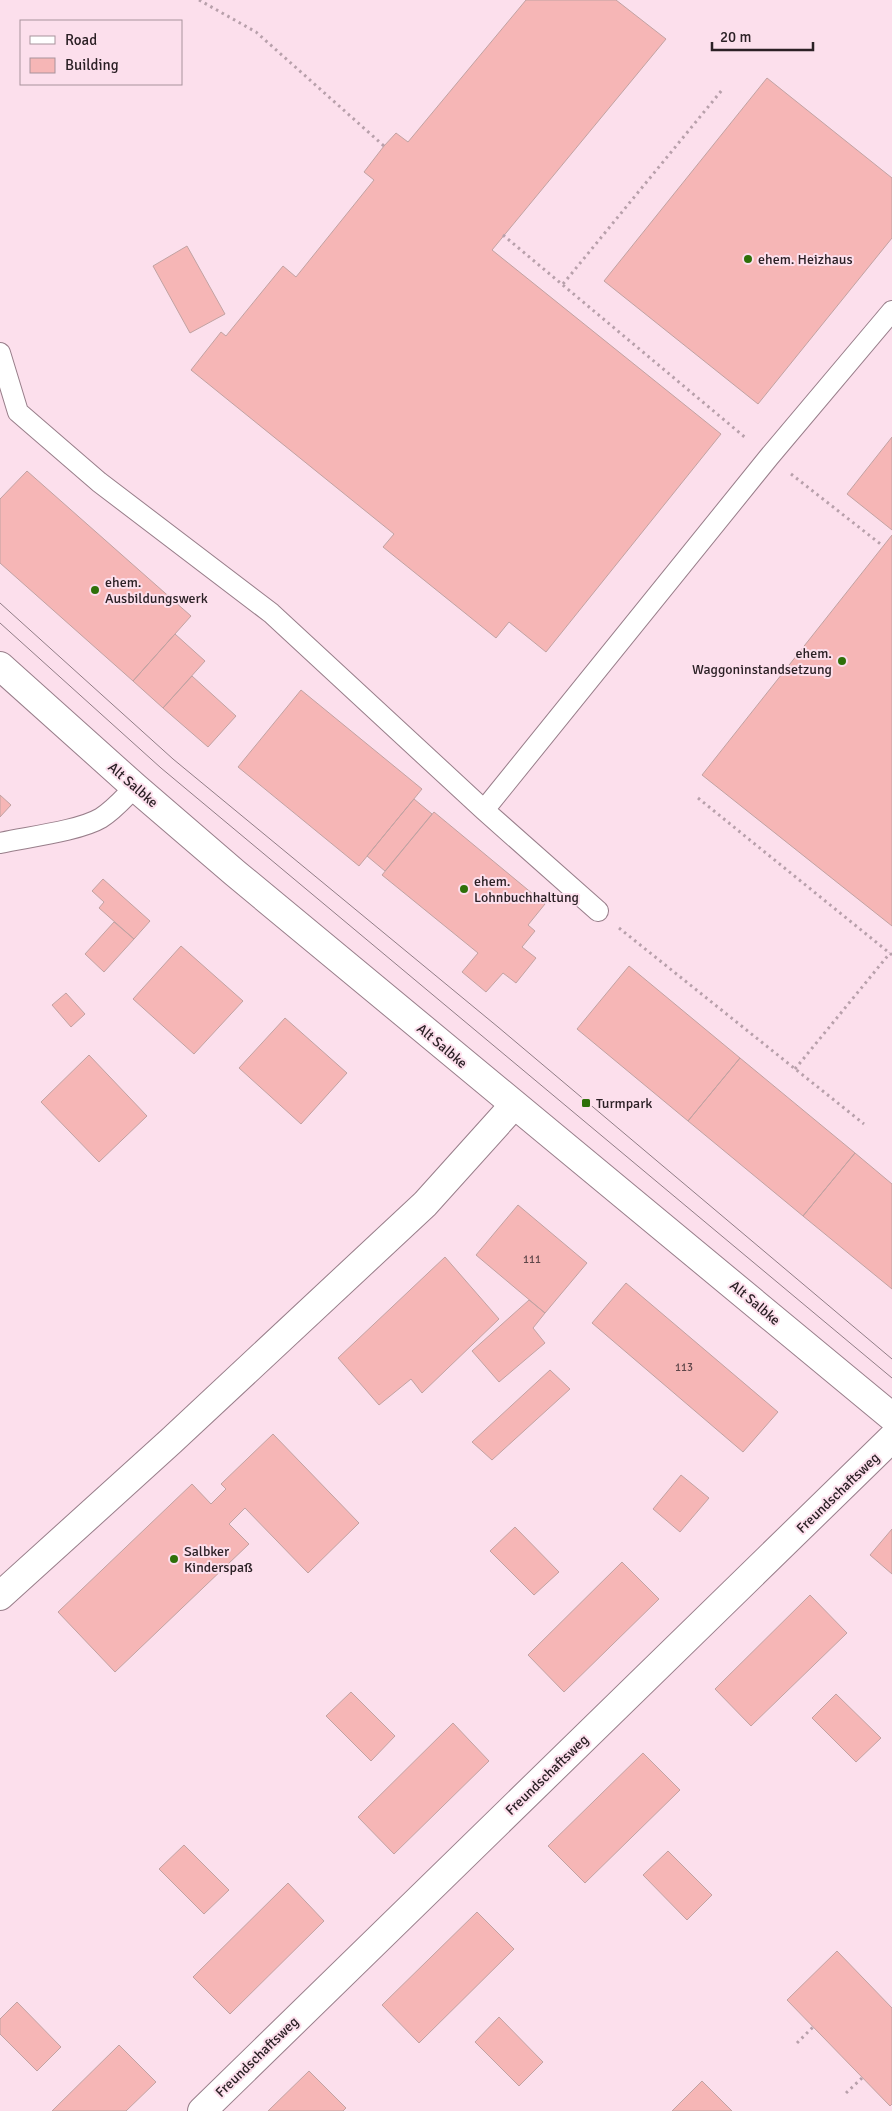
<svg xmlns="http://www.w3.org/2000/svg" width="892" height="2111" font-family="Signika,sans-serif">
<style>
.building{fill:#f6b6b6;stroke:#c1a2a2}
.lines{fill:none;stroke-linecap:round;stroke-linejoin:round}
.lane-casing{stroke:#987e8a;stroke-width:22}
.street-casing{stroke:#987e8a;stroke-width:30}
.secondary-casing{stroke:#987e8a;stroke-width:30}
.path{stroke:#b8a0ab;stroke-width:3;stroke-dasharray:2.5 4;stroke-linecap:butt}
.lane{stroke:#fff;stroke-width:20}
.street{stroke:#fff;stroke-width:28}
.secondary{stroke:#fff;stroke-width:28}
.tram{stroke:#917d86;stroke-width:1}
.poi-dot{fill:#2e7009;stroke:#fcdfec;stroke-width:2}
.labels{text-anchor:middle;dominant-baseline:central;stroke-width:4;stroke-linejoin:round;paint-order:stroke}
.number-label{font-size:11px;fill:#5e4649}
.poi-label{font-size:14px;fill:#2b2025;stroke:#fcdfec;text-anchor:start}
.street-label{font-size:14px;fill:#2b2025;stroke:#fcdfec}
</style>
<rect width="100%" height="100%" fill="#fcdfec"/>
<path class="building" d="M526,0H616L666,39L492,250L721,434L546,652L509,622L496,638L383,547L394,534L191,370L221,332L226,336L283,266L296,277L374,180L364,172L384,146L396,133L408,142Z
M767,78L892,178V238L758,404L604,281Z
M187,246L225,314L190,333L153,266Z
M892,437V530L847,494Z
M27,471L191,616L133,681L0,563V499Z
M892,535V926L702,775Z
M175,634L205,661L163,708L133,681Z
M192,676L236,716L208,747L163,708Z
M301,690L422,789L359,866L238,767Z
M0,795L11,805L0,817Z
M414,799L432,814L385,871L367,856Z
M434,812L545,904L528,925L535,931L522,947L536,958L516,983L503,973L486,992L462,972L478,953L382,875Z
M103,879L150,921L134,939L99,908L104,902L92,891Z
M114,922L134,939L104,972L85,954Z
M181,946L243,1001L194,1054L133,999Z
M629,966L740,1058L688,1121L577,1029Z
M66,993L85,1014L71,1027L52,1005Z
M285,1018L347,1073L301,1124L239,1068Z
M89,1055L147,1116L99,1162L41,1102Z
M740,1058L855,1153L803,1216L688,1121Z
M855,1153L892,1184V1289L803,1216Z
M518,1205L587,1263L545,1313L476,1255Z
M445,1257L499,1319L422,1393L411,1379L379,1405L338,1358Z
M626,1283L778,1412L743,1452L592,1323Z
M529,1300L545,1313L533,1328L545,1343L499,1382L472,1351Z
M550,1370L570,1389L492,1460L472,1442Z
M273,1434L359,1523L308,1573L245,1508L229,1524L249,1544L115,1672L58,1612L192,1484L211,1504L226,1489L221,1484Z
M681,1475L709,1498L680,1532L653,1509Z
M515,1527L559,1572L534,1595L490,1551Z
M892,1529V1574L870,1555Z
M622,1562L659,1599L564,1692L528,1655Z
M810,1595L847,1633L751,1726L715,1689Z
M351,1692L395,1736L371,1761L326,1716Z
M836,1694L881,1738L856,1762L812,1718Z
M453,1723L489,1761L394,1854L358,1817Z
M643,1753L680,1790L585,1883L548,1846Z
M184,1845L229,1890L204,1914L159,1869Z
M668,1851L712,1895L687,1920L643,1875Z
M288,1883L324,1921L230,2014L193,1977Z
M477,1912L514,1949L419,2043L382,2005Z
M837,1951L892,2008V2104L890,2106L787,2000Z
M17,2002L61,2047L37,2071L0,2034V2019Z
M499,2017L543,2062L519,2086L475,2042Z
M119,2045L156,2082L126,2111H52Z
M309,2071L346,2108L343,2111H268Z
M702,2081L732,2111H672Z"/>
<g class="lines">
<defs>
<path id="lane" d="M0,353L18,412L99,482L271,613L484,810L598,911
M484,810L769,457L892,311
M0,843C27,837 79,831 101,818C114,810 124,798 135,787"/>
<path id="street" d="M0,1596L171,1441L425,1204L514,1105
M202,2111L892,1438"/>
<path id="secondary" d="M0,666L135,787L235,873L892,1417"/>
</defs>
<use href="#lane" class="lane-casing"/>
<use href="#street" class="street-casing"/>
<use href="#secondary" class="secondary-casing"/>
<path class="path" d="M199,0L256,32L384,146
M503,235L747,439
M563,284L722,90
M791,474L883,546
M698,798L892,955
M619,928L864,1124
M795,1069L890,953
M797,2043L813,2027
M846,2093L862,2078"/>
<use href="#lane" class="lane"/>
<use href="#street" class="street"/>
<use href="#secondary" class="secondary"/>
<path class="tram" d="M0,603L173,759L498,1027L892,1359
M0,623L161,768L892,1378"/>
</g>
<g class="poi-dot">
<circle cx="748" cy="259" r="5"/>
<circle cx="95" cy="590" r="5"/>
<circle cx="842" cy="661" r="5"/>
<circle cx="464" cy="889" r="5"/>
<rect x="581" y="1098" width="10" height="10" rx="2.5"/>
<circle cx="174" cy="1559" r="5"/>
</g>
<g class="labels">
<g class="number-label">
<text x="532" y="1259">111</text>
<text x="684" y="1367">113</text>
</g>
<g class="poi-label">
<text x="758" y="259">ehem. Heizhaus</text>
<text x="105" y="582">ehem.<tspan x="105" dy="16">Ausbildungswerk</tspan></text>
<text x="832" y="653" text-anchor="end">ehem.<tspan x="832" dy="16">Waggoninstandsetzung</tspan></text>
<text x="474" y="881">ehem.<tspan x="474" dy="16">Lohnbuchhaltung</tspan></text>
<text x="596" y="1103">Turmpark</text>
<text x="184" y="1551">Salbker<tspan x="184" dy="16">Kinderspaß</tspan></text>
</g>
<g class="street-label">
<text transform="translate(133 785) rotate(41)">Alt Salbke</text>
<text transform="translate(442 1046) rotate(40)">Alt Salbke</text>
<text transform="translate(755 1303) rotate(40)">Alt Salbke</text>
<text transform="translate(838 1493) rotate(-44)">Freundschaftsweg</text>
<text transform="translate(547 1775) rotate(-44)">Freundschaftsweg</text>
<text transform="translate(257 2057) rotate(-44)">Freundschaftsweg</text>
</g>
</g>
<rect x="20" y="20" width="162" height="65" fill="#fcdfec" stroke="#a8939c"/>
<rect x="30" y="36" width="25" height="8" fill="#ffffff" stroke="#a8939c"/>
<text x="65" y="45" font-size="15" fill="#2b2025">Road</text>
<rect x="30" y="58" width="25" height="15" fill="#f6b6b6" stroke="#a8939c"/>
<text x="65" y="70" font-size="15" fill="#2b2025">Building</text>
<path d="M712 42v8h101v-8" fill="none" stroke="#2b2025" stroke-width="2.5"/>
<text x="720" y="42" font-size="15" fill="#2b2025" stroke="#fcdfec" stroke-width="4" paint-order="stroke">20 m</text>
</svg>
